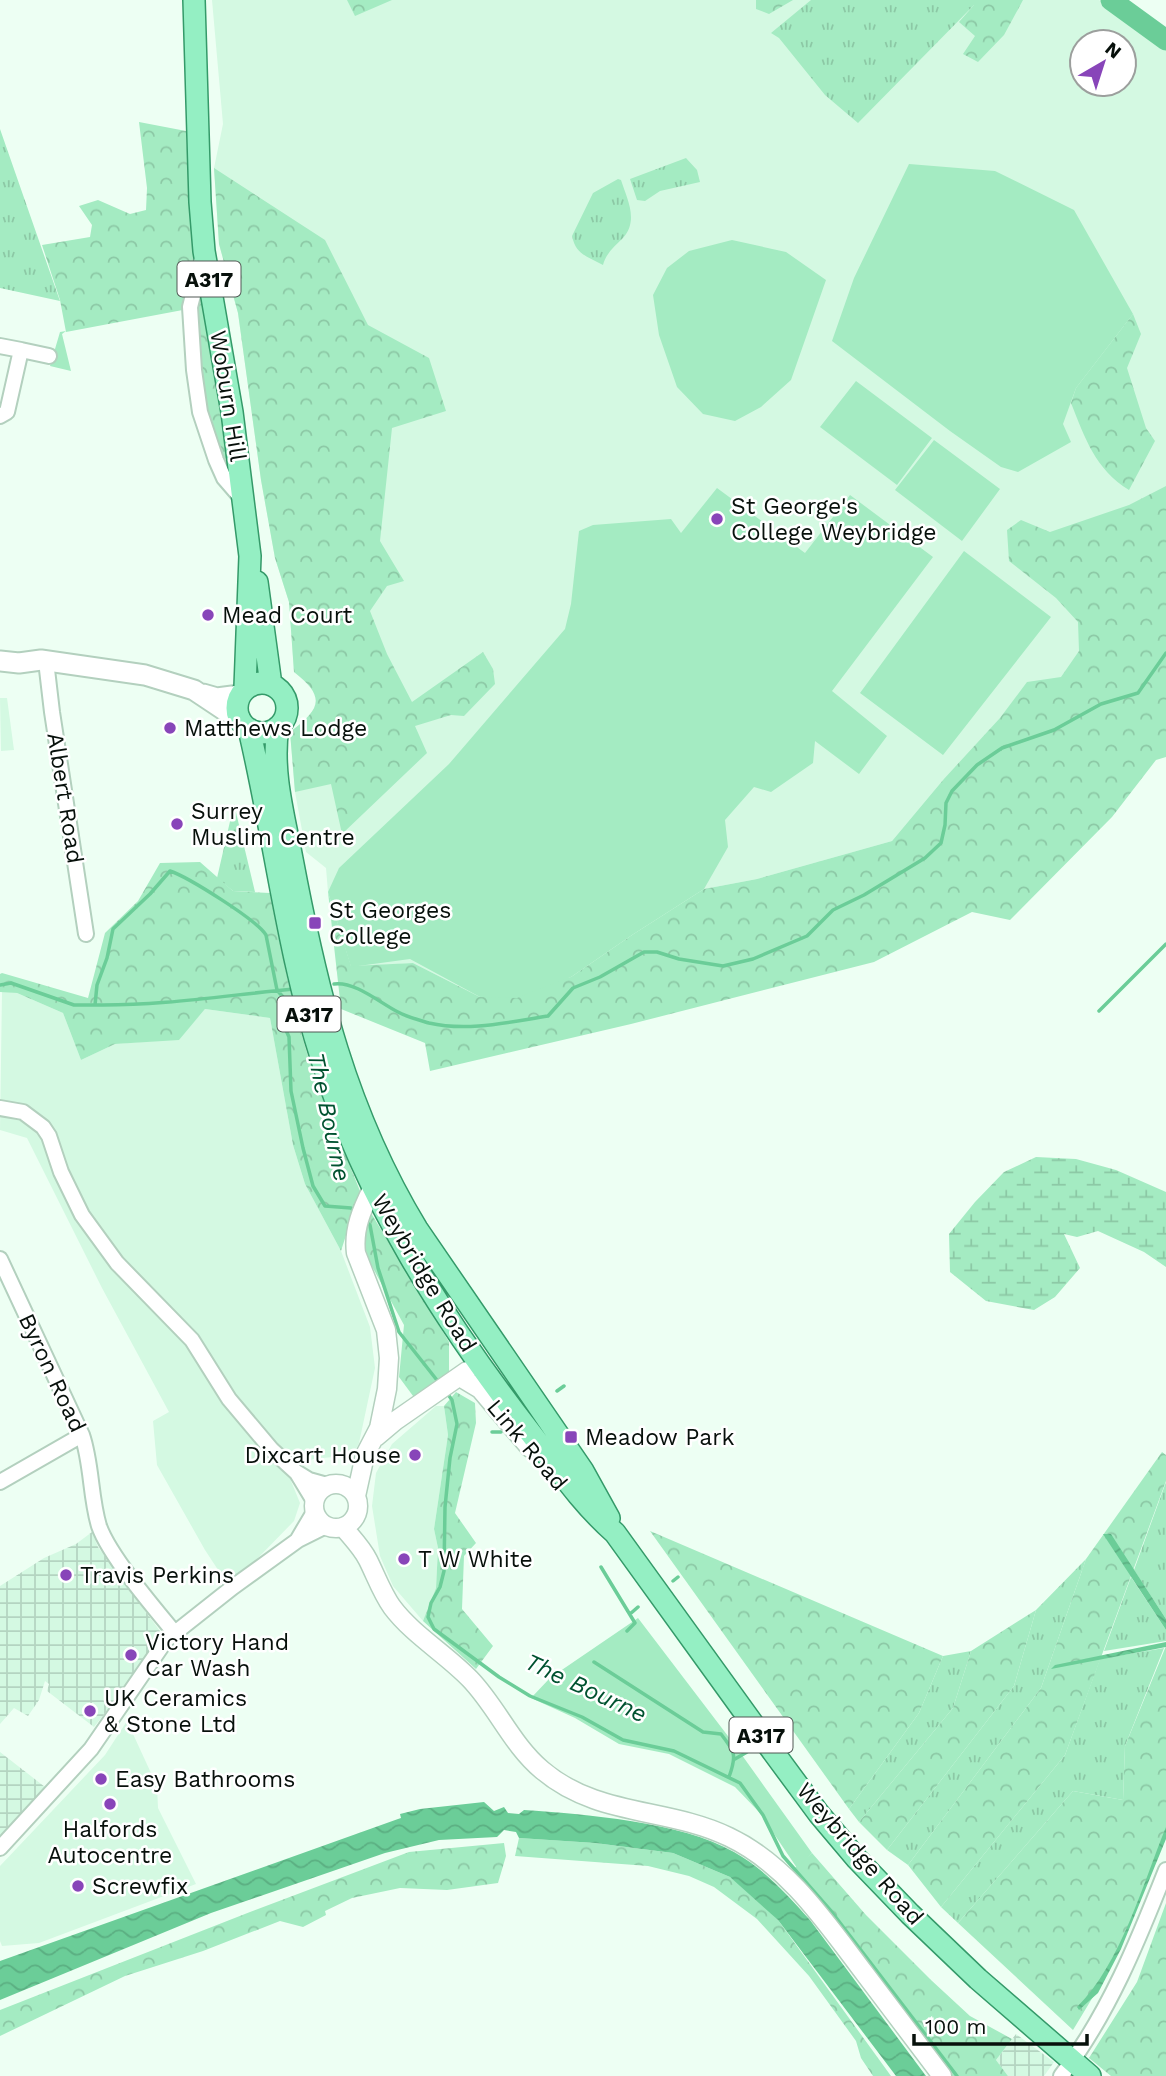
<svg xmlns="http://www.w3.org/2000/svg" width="1166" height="2076" font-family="'Work Sans',sans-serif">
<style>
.built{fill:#d4f9e2;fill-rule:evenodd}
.industrial{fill:url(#industrial-grid)}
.grass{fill:url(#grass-tufts)}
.forest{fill:url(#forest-crowns)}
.wetland{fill:url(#wetland-marsh)}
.garden{fill:#a4ebc2}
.water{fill:url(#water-waves)}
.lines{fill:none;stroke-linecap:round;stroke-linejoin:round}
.stream{stroke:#6bcd98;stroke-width:3.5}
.river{stroke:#6bcd98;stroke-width:21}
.minor-casing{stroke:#b3d0be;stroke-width:18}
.tertiary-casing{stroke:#b3d0be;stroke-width:21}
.secondary-casing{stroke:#b3d0be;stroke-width:23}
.primary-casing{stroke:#349a69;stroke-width:24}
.minor{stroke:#fff;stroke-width:14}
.tertiary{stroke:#fff;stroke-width:18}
.secondary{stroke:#fff;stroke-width:19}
.primary{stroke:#94efc3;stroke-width:21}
.poi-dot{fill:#8845b9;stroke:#fff;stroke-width:2.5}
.labels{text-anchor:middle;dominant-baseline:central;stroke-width:5;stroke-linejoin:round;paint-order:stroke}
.shield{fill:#fff;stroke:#515854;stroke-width:2}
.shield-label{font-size:21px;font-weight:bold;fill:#07100b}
.street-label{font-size:23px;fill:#07100b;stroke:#fff}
.poi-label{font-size:23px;fill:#07100b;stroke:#fff;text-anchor:start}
.water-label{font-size:24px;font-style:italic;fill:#005230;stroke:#fff}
</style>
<defs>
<pattern id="industrial-grid" width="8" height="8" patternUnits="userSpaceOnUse" patternTransform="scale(1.75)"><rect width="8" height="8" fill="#d4f9e2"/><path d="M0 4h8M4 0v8" fill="none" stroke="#b4d4c1"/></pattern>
<pattern id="grass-tufts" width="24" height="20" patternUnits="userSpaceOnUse" patternTransform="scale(1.75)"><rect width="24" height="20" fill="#a4ebc2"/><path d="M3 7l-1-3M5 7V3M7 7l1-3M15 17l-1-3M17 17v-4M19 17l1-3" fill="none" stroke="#8cc8a5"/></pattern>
<pattern id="forest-crowns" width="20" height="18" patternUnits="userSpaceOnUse" patternTransform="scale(1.75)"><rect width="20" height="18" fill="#a4ebc2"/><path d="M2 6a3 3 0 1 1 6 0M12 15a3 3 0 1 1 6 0" fill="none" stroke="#8cc8a5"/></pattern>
<pattern id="wetland-marsh" width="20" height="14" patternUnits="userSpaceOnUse" patternTransform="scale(1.75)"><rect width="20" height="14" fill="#a4ebc2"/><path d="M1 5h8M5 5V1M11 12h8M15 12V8" fill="none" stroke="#8cc8a5"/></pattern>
<pattern id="water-waves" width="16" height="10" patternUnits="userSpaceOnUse" patternTransform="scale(1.75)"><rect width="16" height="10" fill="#6bcd98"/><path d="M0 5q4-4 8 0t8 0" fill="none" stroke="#5baf82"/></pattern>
</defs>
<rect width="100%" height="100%" fill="#edfff3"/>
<path class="built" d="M212,0H1099L1166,50V647L943,780L892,841L757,879L704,889L632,935L571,977L480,997L413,963L351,967L328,892L326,868L306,852L295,792L290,732L307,719L316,707V695L310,685L294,672L289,602L275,558L261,480L238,313L219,244L214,168L223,124ZM1082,42H1124V84H1082Z
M0,698H7L14,750L1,751Z
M2,991L17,993L63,1013L81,1060L115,1044L179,1039L205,1009L270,1018L293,1145L305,1184L341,1251L370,1327L375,1368L359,1443L353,1455L313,1459L296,1472L291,1481L300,1503L294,1521L256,1560L226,1582L205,1550L157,1465L153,1421L169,1412L102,1288L27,1138L0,1130Z
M436,1406H444L448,1435L434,1529L438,1548L436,1588L423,1621L393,1586L380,1556L372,1506L376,1473L392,1444Z
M127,1721L157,1786L158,1808L196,1884L39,1943L2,1946L0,1941V1866L105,1755Z"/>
<path class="industrial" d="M92,1532L98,1547L160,1631L136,1674L94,1727L47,1691L49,1684L45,1681L39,1700L28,1716L14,1708L0,1724V1586L44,1558L76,1544Z
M0,1752L45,1787L0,1836Z
M1016,2034L1054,2062L1044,2076H1008L996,2060Z"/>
<path class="grass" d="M811,0H974V5L858,123L825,95L779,38L771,33Z
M0,129L60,301L0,288Z
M686,158L697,170L700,182L660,191L645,201L637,200L630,179Z
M618,179L621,180C627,199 639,220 623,238C615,246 606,253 603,265C587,256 576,255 572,236L593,193Z
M66,331L62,334L71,371L50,366L60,332Z
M234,804L255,892L233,891L217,878Z
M1166,1482V1619L1134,1570Z
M1086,1559L1041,1688L908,1865L887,1850L1014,1686L1036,1610Z
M1131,1577L1166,1630V1641L1104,1651Z
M1164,1648L1125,1746L1123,1800L1073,1791L958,1923L941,1907L1065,1755L1100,1659Z
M971,1651L953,1708L859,1822L849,1809L919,1713L943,1656Z"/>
<path class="forest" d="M347,0H392L355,16Z
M756,0H793L769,14L756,9Z
M974,0H1023L1004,35L978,62L963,54L975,36L959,22L974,5Z
M139,122L186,131L191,220L195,257L234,450L226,459C204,439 194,341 188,309L66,332L60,300L42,245L90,237L92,225L79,206L98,200L130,214L146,210L147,188Z
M214,168L325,240L368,325L429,358L446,411L392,428L380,541L404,581L387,586L370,611L387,654L412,702L483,652L493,669L495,684L464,716L451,715L415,726L427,753L342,834L331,784L295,792L290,732C321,709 326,697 294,672L289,602L275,558L261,480L238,313L219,244Z
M1133,314L1141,334L1127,368L1146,428L1155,441L1129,490C1095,469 1085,438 1071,403L1076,388Z
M1166,486V757L1156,760L1112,817L1010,920L972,912L874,962L631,1024L430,1071L425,1043L341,1009L328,892L351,966L413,963L480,997L571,977L632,935L704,889L757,879L892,841L943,780L1000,718L1027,682L1061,677L1079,651L1078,622L1056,598L1009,561L1007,530L1021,520L1050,532L1129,505Z
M200,862L233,891L270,893C283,960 296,1027 320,1091C332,1125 347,1158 360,1191L341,1251L305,1184L293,1145L270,1018L205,1009L179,1040L115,1044L81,1060L63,1013L17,993L0,992V974L2,973L88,998L105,933L138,901L160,863Z
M371,1213L449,1342V1377L416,1400L399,1377L404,1325L368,1259L363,1238Z
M456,1392L475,1403L476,1423L455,1513L476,1543L464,1556L462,1609L493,1646L476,1669L423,1621L436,1588L438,1548L434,1529L448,1435L444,1406Z
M1162,1452L1166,1455V1481L1065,1755L941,1907L908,1865L1041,1688L1086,1559Z
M650,1531L943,1656L919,1713L849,1809Z
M1036,1610L1014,1686L887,1850L859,1822L953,1708L971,1651Z
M1166,1646V1836L1111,1967L1073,2030L958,1923L1073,1791L1123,1800L1125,1746Z
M519,1838L595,1843L673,1853L730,1877L755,1895L778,1920L891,2076H873L861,2058L856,2041L809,1976L757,1919L714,1887L689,1876L648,1866L515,1856Z
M504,1843L506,1856L498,1883L447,1890L400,1888L352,1898L325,1911L326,1915L303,1927L280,1921L203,1951L125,1976L0,2036V2010L250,1912L409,1852Z
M812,1853L866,1915L931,1980L970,2016L1012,2039L996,2060L1008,2076H951L891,1996L790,1872Z
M1166,1903V2076H1111L1089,2058L1137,1982Z"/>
<path class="wetland" d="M1036,1157L1076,1159L1116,1170L1166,1192V1267L1144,1252L1098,1231L1077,1237L1064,1234L1080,1268L1055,1297L1034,1310L986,1301L950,1272L949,1234L975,1202L1004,1172Z"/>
<path class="garden" d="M909,164L995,171L1074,210L1133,314L1076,388L1063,424L1071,442L1018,472L1001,467L950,431L832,341L854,278Z
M732,240L786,252L826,280L791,380L761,407L735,421L703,414L677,387L659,335L653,295L667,268L689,251Z
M856,381L932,438L897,485L820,427Z
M934,440L1000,489L962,541L895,490Z
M717,488L805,553L850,495L933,557L832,691L887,736L859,774L815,741L813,763L771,792L754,787L725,820L728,847L704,889L632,935L571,977L517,998L480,997L410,959L351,967L328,892L339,868L449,764L565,629L571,604L579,531L593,525L671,519L681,533Z
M964,551L1051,617L943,755L860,693Z
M638,1618L734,1744L812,1853L797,1868L760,1813L735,1787L669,1754L619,1744L575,1718L531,1698L550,1678Z"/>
<path class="water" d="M1103,1534H1111L1166,1619V1630Z
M1166,1642V1647L1051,1669L1055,1665Z
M484,1802L494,1811L504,1807L508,1813L519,1814L524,1810C584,1814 682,1822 734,1852C763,1868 787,1894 810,1920L926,2076H896L778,1920L730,1877L673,1853L595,1843L519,1838L516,1832L504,1830L497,1837L439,1840L385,1853L211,1913L0,2000V1961L398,1819L401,1818L400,1814L420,1809Z
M1166,1827V1839L1121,1949L1098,1993L1079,2010L1077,2007C1121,1964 1143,1883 1166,1827Z"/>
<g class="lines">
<path class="stream" d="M334,984C355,981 380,1003 398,1012C407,1017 419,1020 429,1023C468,1032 509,1022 548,1016L573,988L600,977L644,952H657L679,959L723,966L753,959L807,936L833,910L864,895L925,858L941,843L945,825L946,803L952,791L977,765L1002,748L1054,730L1101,704L1138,693L1166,653
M0,985L11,983L74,1005H95L97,985L107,958L113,929L150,894L170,871C188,877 257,920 266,935L277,990L283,997L282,1021L289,1037L291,1091L303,1148L313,1186L325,1206L351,1208L356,1213
M95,1005C162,1006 228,995 294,989
M1099,1011L1166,944
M364,1220L370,1225L378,1268L399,1332L440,1384
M557,1391L564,1386
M447,1393L452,1400L457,1424L450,1458L445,1507L444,1571L440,1587L431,1603L428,1617L434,1629L499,1677L530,1696L582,1717L623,1740L674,1751L740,1783L763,1815L783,1856L831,1911L957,2076
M492,1432H501
M601,1567L635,1623L627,1631
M673,1581L678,1577
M630,1614L638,1607
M594,1662L703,1732L721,1734C735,1752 737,1755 729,1777
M779,1727L784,1723
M735,1759L747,1752"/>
<path class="river" d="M1111,0L1166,40"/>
<defs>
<path id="minor" d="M202,259L190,307L194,370L200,412L216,460L224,478L243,500
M0,346L21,350L7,412L0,416
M21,350L49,356
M46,661L52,712L86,934
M0,1108L23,1112L43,1127L49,1136L61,1172L82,1215L117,1263L192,1340L229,1399L272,1450L296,1472L309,1480L327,1485
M0,1259L82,1435C92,1464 90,1496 99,1526C109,1555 154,1608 174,1632
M297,1473L314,1501
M0,1482L82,1435
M298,1539L314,1512
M0,1848L91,1749L166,1640L233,1587L298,1540L326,1526
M1061,2076C1108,2015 1138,1941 1166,1870"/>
<path id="tertiary" d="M460,1377L480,1389L530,1448
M376,1437L395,1421L467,1371
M314 1506a22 22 0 1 1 44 0a22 22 0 1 1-44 0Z
M356,1496L365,1455L379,1428L387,1389L389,1358L386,1330L356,1253C353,1229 362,1209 373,1187
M343,1527C352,1538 362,1548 368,1560C376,1576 382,1593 392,1607C413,1635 446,1654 470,1679C497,1707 512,1745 542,1770C597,1817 667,1807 729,1837C788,1865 827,1924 865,1974C891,2008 916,2042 942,2076"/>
<path id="secondary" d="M0,661L19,663L41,660L145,675L194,690L224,710L240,718
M203,694L217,698L240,695"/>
<path id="primary" d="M194,0L200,202L204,251L232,412L250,556L245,687
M257,582L271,685
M237 708a25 25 0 1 1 50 0a25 25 0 1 1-50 0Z
M278,727C271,771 284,816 292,859C317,992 346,1112 417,1229L583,1471L609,1518
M249,729C275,839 287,952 322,1060C365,1198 445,1323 533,1436C559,1470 583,1505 615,1533L774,1753L819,1814L857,1859L910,1914L978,1979L1090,2076"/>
</defs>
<use href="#minor" class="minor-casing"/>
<use href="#tertiary" class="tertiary-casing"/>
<use href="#secondary" class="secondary-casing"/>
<use href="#primary" class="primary-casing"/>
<use href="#minor" class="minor"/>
<use href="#tertiary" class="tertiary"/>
<use href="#secondary" class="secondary"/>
<use href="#primary" class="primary"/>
</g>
<g class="poi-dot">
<circle cx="717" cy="519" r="7"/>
<circle cx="208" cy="615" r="7"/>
<circle cx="170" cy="728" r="7"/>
<circle cx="177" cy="824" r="7"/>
<rect x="308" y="916" width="14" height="14" rx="3.5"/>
<rect x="564" y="1430" width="14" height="14" rx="3.5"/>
<circle cx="415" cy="1455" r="7"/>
<circle cx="404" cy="1559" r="7"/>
<circle cx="66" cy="1575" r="7"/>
<circle cx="131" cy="1655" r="7"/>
<circle cx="90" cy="1711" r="7"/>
<circle cx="101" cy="1779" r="7"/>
<circle cx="110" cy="1804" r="7"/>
<circle cx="78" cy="1886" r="7"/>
</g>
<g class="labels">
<g class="shield">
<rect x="177.5" y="261.5" width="63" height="35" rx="5"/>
<rect x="277.5" y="996.5" width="63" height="35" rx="5"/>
<rect x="729.5" y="1717.5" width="63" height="35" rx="5"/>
</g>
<g class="shield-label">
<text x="209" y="279">A317</text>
<text x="309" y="1014">A317</text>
<text x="761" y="1735">A317</text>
</g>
<g class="street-label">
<text transform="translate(228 396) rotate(81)">Woburn Hill</text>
<text transform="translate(65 798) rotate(81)">Albert Road</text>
<text transform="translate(424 1273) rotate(59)">Weybridge Road</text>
<text transform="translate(52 1373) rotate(65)">Byron Road</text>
<text transform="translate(527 1445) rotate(50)">Link Road</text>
<text transform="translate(860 1854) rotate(49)">Weybridge Road</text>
</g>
<g class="poi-label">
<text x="731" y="506">St George's<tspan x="731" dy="26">College Weybridge</tspan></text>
<text x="222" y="615">Mead Court</text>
<text x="184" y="728">Matthews Lodge</text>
<text x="191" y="811">Surrey<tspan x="191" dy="26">Muslim Centre</tspan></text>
<text x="329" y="910">St Georges<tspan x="329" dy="26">College</tspan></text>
<text x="585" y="1437">Meadow Park</text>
<text x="401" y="1455" text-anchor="end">Dixcart House</text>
<text x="418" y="1559">T W White</text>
<text x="80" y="1575">Travis Perkins</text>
<text x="145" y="1642">Victory Hand<tspan x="145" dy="26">Car Wash</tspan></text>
<text x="104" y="1698">UK Ceramics<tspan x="104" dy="26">&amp; Stone Ltd</tspan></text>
<text x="115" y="1779">Easy Bathrooms</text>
<text x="110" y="1829" text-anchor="middle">Halfords<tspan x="110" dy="26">Autocentre</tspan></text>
<text x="92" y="1886">Screwfix</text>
</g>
<g class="water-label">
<text transform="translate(329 1117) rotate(78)">The Bourne</text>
<text transform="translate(586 1688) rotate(25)">The Bourne</text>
</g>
</g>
<g transform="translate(1103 63) rotate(39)"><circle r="33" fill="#ffffff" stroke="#9c9f9d" stroke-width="2"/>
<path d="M0-5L12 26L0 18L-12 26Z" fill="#8845b9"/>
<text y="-10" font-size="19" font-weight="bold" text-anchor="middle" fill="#07100b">N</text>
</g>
<path d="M914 2034v10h173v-10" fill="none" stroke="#07100b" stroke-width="3.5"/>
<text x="925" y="2034" font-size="21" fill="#07100b" stroke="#ffffff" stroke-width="5" paint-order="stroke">100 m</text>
</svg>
